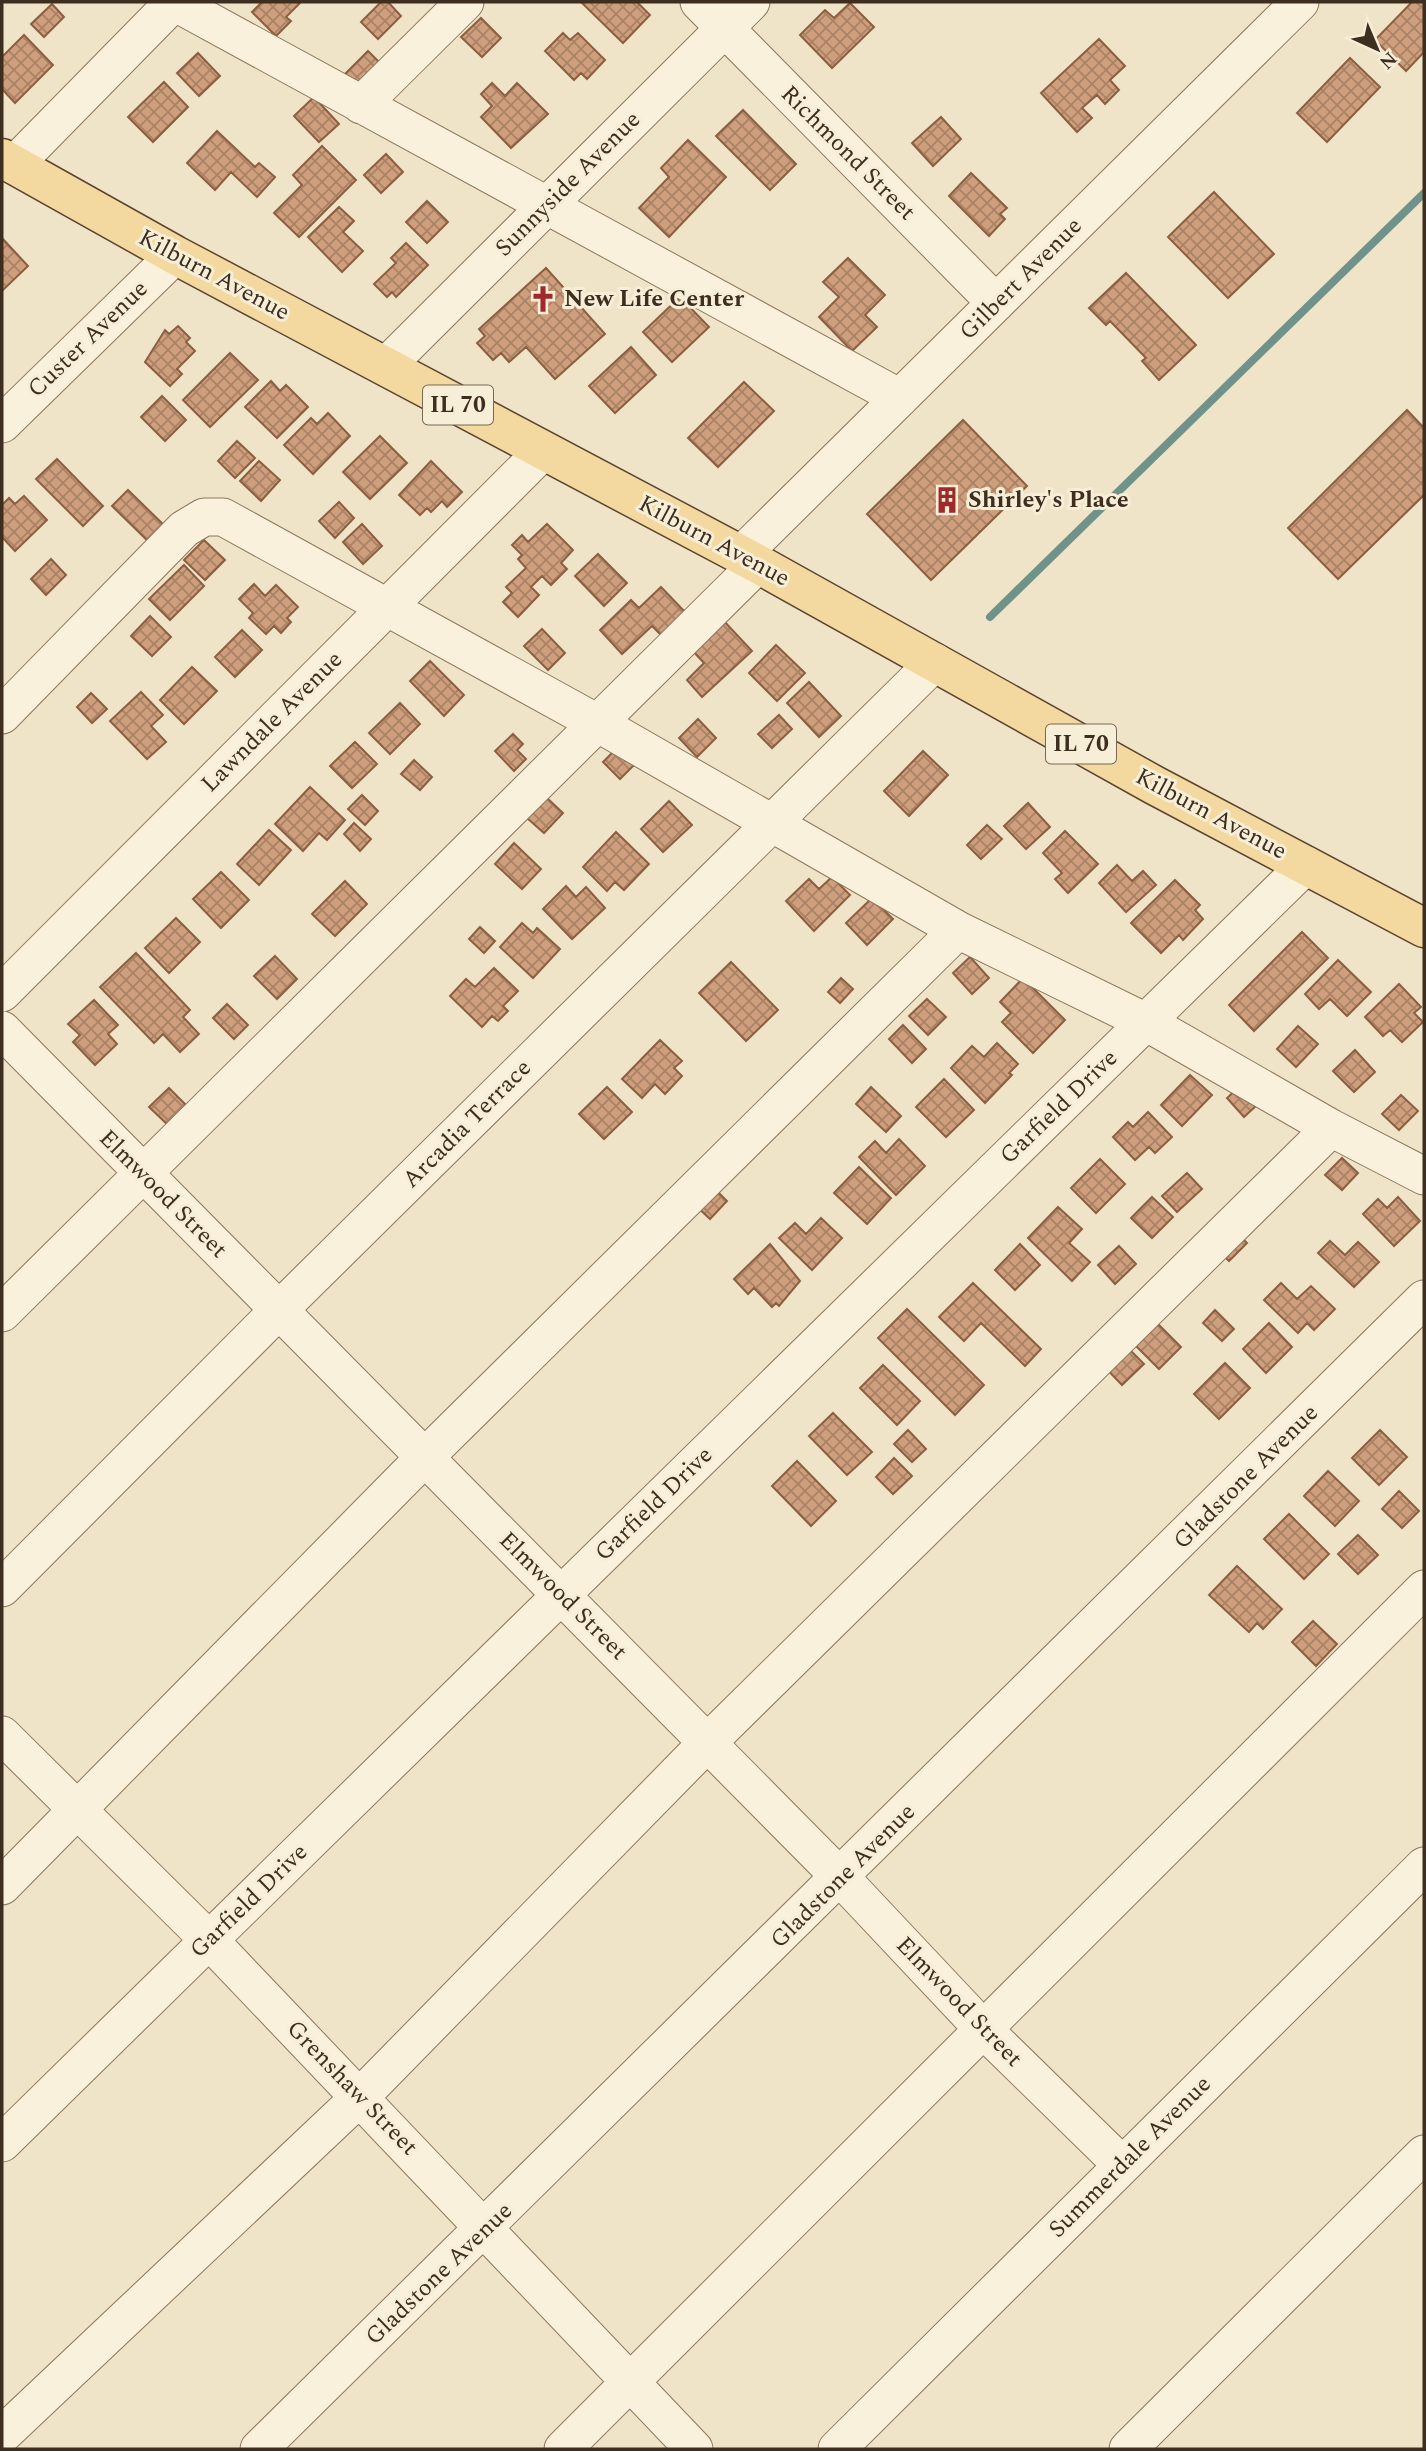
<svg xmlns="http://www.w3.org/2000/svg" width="1426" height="2451" font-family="Spectral,serif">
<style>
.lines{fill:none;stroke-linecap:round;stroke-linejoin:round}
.stream{stroke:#6f938a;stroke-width:8}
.building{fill:url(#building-cross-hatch);stroke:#8d5f41;stroke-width:2}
.minor-casing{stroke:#8d765c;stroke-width:39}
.major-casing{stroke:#5b4430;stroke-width:41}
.minor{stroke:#faf1dc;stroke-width:37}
.major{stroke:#f3d9a0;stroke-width:38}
.labels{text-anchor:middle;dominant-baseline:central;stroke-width:6;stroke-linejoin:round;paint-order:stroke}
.shield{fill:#f7eed8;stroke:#756857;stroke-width:2}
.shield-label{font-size:23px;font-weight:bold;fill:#3d2e20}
.street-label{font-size:24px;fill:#3d2e20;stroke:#f7eed8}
.poi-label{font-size:24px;font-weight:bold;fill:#3d2e20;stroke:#f7eed8;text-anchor:start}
</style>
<defs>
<pattern id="building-cross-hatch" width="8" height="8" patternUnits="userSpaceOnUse" patternTransform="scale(1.75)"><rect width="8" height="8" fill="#cf9f7d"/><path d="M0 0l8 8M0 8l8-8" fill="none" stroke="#a98266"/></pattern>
</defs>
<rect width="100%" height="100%" fill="#f0e4c8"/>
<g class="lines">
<path class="stream" d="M990,617L1424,193"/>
</g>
<path class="building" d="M262,2H301L286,17L291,21L276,36L252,12Z
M381,2H388L401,16L378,39L361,22Z
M581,2H637L650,15L623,43Z
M1412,2H1424V52L1406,71L1375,40Z
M850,3L874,27L832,68L800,35L825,10L834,18Z
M52,4L64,17L44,37L31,24Z
M481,18L501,38L482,57L461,37Z
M563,33L570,40L578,33L605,60L587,79L581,73L574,80L545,51Z
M24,35L53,65L15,103L2,89V57Z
M1099,39L1125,66L1110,80L1119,90L1105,104L1097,95L1082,108L1092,118L1077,132L1041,93Z
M368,51L384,67L359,92L343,76Z
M198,53L220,76L199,96L177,73Z
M1350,58L1380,87L1327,142L1297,113Z
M164,82L188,107L153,142L128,117Z
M492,83L505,96L517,83L548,114L511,148L481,117L492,106L481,94Z
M314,97L339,124L319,142L294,116Z
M743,110L796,164L770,190L716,136Z
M941,117L961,139L933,166L912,143Z
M217,131L255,167L259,163L275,177L257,197L231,172L215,190L187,163Z
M688,140L726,177L669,237L639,208L669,177L661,168Z
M322,146L356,180L299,237L274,213L302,185L293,175Z
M386,154L403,172L381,193L364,175Z
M971,173L1007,208L1000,214L1005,219L989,236L949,196Z
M1214,192L1274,254L1228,298L1168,237Z
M427,201L448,222L427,243L406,222Z
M339,207L354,221L343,232L363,251L342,272L308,237Z
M2,238L28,266L2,291Z
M406,243L428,265L396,297L392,292L387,297L374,284L396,263L391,258Z
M848,258L885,295L865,315L877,327L852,351L819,317L839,297L823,282Z
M546,268L605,334L555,379L526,347L509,362L501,353L493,360L477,343L485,336L479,329Z
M1126,273L1196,345L1159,380L1142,361L1146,358L1110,321L1106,325L1089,308Z
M680,297L709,327L672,362L643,332Z
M178,326L190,338L186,342L195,351L177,369L182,374L170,386L145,362L165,330L169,334Z
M631,347L656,375L615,413L589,386Z
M230,353L258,380L210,427L183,400Z
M271,381L280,391L286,385L308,407L277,438L245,407Z
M744,382L774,411L718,467L688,438Z
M162,396L186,420L165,441L141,417Z
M1407,410L1424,428V495L1338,579L1288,528Z
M328,413L350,436L313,474L284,445L311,418L317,424Z
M963,420L1027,486L931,580L867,514Z
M380,436L407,463L370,499L343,472Z
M237,441L255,458L235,478L218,461Z
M57,459L103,506L83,526L36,479Z
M259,461L280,480L261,501L240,481Z
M431,461L462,492L447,507L442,501L431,512L427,508L420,515L399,495Z
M128,490L169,530L153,546L112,506Z
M24,496L47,520L15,551L2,537V505L9,498L15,504Z
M339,502L354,518L335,538L319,521Z
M362,524L382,546L363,564L343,542Z
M547,524L573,550L561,563L567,569L551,585L542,576L531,587L539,595L518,617L503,602L512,593L506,587L526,568L518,559L522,555L512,545L522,535L528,542Z
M204,540L225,560L205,580L184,560Z
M598,554L627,583L604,606L575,576Z
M51,559L66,575L46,595L31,579Z
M184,565L204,586L170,620L149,599Z
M254,584L265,596L276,585L298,607L287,618L291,622L281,633L274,626L266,634L249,618L253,613L239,599Z
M661,587L685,612L661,635L652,626L622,654L600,630L631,600L639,608Z
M150,616L171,637L152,656L131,636Z
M722,619L752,651L702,697L687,680L704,663L690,648Z
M542,629L565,653L548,670L524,646Z
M242,630L262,650L235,677L215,657Z
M776,645L805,673L777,701L749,673Z
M430,661L464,695L444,716L410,681Z
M192,667L217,691L184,724L160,700Z
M809,682L841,716L819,737L787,703Z
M141,692L163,715L151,726L166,742L147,759L110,721Z
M91,693L107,709L92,723L77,707Z
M400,703L420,724L390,754L369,733Z
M779,715L792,729L772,748L758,734Z
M698,719L716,738L697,757L679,738Z
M513,734L523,744L517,750L526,759L514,771L495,751Z
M355,742L377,764L352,788L330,766Z
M619,746L636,763L620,779L603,762Z
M923,751L948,775L909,816L884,791Z
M414,760L432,777L420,790L401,774Z
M310,787L345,820L327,840L319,833L303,851L275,824Z
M362,795L378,811L365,825L348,809Z
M546,797L563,813L544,833L527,818Z
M669,801L692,825L663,852L641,829Z
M1028,803L1050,827L1026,849L1004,826Z
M354,823L371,839L360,851L344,834Z
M987,825L1002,839L981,859L967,845Z
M269,830L291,850L259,885L237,864Z
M1065,831L1098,864L1068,893L1055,879L1062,873L1043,853Z
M616,832L649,864L624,890L615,882L607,891L583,867Z
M514,843L541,869L522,889L495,864Z
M1117,865L1132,881L1143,871L1156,885L1126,912L1099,883Z
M221,872L249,900L221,928L193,899Z
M832,877L850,895L814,931L786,901L809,879L819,889Z
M1175,880L1200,905L1195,910L1203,919L1183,940L1179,935L1161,953L1131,923Z
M345,881L367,904L335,936L312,914Z
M566,886L576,897L586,887L605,908L572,939L543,909Z
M872,898L893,919L867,945L846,923Z
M176,918L200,942L169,973L145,948Z
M522,923L533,933L537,928L560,949L533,978L500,947Z
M480,927L495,941L484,953L469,939Z
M1302,932L1328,958L1254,1031L1229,1005Z
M136,953L190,1010L183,1017L199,1034L180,1052L163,1034L154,1043L100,987Z
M275,956L297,979L277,999L254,976Z
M970,957L989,978L972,994L953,973Z
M1338,960L1371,992L1347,1016L1330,999L1319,1009L1305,994Z
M731,962L778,1010L746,1041L699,993Z
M494,968L518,991L503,1006L508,1011L498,1021L492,1016L482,1027L450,996L466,979L475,987Z
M841,978L853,989L840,1003L828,992Z
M1023,978L1065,1020L1033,1053L1002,1022L1011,1013L1000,1002Z
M1399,984L1421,1007L1414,1013L1423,1022L1402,1042L1390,1030L1383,1036L1365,1017Z
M927,999L946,1017L928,1035L909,1016Z
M94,1000L118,1025L108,1034L117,1044L95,1065L73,1042L80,1035L68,1024Z
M227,1004L248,1025L234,1039L213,1018Z
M903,1025L926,1049L912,1063L889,1039Z
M1298,1026L1318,1044L1296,1067L1277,1049Z
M660,1040L682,1061L674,1068L682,1076L665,1094L655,1084L642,1098L622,1079Z
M997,1043L1018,1064L1009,1073L1012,1075L985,1103L951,1068L972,1046L984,1057Z
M1355,1050L1375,1072L1354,1092L1333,1071Z
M1190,1075L1212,1095L1182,1126L1161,1105Z
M944,1079L974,1110L946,1137L916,1107Z
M1240,1086L1257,1105L1244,1117L1227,1098Z
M607,1087L632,1112L604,1139L579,1114Z
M871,1087L901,1116L886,1132L856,1104Z
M169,1088L187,1106L168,1125L149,1107Z
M1401,1095L1418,1111L1399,1130L1382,1114Z
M1148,1112L1172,1137L1155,1153L1149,1147L1135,1160L1113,1137L1128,1122L1133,1127Z
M899,1139L925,1166L896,1195L859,1157L875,1141L886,1153Z
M1342,1158L1358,1173L1342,1190L1325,1175Z
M1100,1159L1125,1184L1096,1213L1071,1188Z
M859,1167L891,1198L867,1224L834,1193Z
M1187,1173L1202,1189L1177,1212L1162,1196Z
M712,1186L727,1201L710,1219L694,1204Z
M1152,1197L1173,1217L1152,1238L1131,1218Z
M1398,1197L1420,1221L1394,1246L1363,1214L1378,1199L1387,1208Z
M1058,1207L1082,1229L1069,1243L1090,1262L1072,1281L1028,1238Z
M821,1218L842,1238L812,1270L779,1238L795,1223L806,1234Z
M1233,1229L1247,1243L1229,1261L1215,1247Z
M1330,1241L1345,1255L1358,1242L1379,1262L1354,1287L1318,1253Z
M770,1244L800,1281L779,1306L776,1303L772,1307L754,1288L748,1294L734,1279Z
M1020,1244L1040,1265L1015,1290L995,1270Z
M1119,1246L1136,1264L1115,1284L1098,1265Z
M973,1283L1041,1349L1025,1366L981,1323L964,1341L939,1317Z
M1281,1283L1297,1299L1311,1286L1335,1309L1314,1330L1307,1323L1298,1333L1264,1300Z
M907,1309L984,1385L955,1415L878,1338Z
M1215,1310L1234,1329L1222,1341L1203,1323Z
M1269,1323L1292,1347L1266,1373L1243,1349Z
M1158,1324L1181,1347L1159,1369L1136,1346Z
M1122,1342L1144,1364L1122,1385L1100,1362Z
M1225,1363L1250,1388L1219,1419L1194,1394Z
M883,1365L920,1401L897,1425L860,1388Z
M833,1413L872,1452L847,1475L809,1436Z
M908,1430L926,1449L912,1462L894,1444Z
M1380,1430L1407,1457L1379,1485L1352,1458Z
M894,1458L912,1476L893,1494L876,1477Z
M797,1461L836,1501L811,1526L772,1486Z
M1328,1471L1359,1501L1335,1526L1304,1496Z
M1399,1491L1419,1511L1402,1528L1382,1509Z
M1289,1514L1329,1554L1304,1579L1264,1539Z
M1358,1535L1378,1555L1358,1574L1338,1554Z
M1237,1566L1282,1609L1263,1629L1257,1623L1249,1632L1209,1595Z
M1313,1621L1337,1644L1316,1666L1292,1642Z"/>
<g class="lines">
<defs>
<path id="minor" d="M174,2L900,398
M699,2L996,303
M361,105L465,2
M14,165L174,2
M386,366L751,2
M2,424L175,255
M741,555L1300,2
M2,715L184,529L204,517H223L599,724L958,930L1146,1022L1331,1128L1424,1176
M2,993L543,451
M2,1030L841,1878L985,2031L1122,2165
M2,1313L758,564
M2,1588L278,1311L935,662
M2,1735L209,1940L694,2449
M2,1886L425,1457L958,930
M2,2143L1306,865
M2,2435L360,2097L707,1743L1331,1128
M259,2449L1424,1299
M563,2449L1424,1589
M837,2449L1424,1866
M1128,2449L1424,2154"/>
<path id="major" d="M2,158L175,255L758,564L1154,785L1424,928"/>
</defs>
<use href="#minor" class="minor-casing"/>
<use href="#major" class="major-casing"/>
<use href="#minor" class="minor"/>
<use href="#major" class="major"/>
</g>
<defs>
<symbol id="church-bare" viewBox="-9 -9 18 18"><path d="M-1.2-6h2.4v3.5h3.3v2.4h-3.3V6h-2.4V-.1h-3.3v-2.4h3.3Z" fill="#9e2a2b" stroke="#f7eed8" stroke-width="2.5" paint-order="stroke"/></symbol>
<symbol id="building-bare" viewBox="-9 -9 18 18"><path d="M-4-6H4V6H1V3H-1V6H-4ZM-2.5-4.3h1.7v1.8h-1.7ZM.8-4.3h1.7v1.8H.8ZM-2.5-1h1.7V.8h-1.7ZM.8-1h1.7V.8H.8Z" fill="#9e2a2b" stroke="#f7eed8" stroke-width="2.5" paint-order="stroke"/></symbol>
</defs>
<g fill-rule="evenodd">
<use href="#church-bare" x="524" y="280" width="38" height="38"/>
<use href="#building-bare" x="928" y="481" width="38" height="38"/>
</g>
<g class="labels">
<g class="shield">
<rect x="423" y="385.5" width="70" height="39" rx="5"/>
<rect x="1046" y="724.5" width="70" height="39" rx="5"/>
</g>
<g class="shield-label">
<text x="458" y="405">IL 70</text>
<text x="1081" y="744">IL 70</text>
</g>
<g class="street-label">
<text transform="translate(848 153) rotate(45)">Richmond Street</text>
<text transform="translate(568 184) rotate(-45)">Sunnyside Avenue</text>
<text transform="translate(214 275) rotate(28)">Kilburn Avenue</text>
<text transform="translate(1021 279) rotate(-45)">Gilbert Avenue</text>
<text transform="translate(88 339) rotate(-44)">Custer Avenue</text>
<text transform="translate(714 541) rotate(28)">Kilburn Avenue</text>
<text transform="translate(272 722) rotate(-45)">Lawndale Avenue</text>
<text transform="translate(1211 814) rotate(28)">Kilburn Avenue</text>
<text transform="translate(1059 1107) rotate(-44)">Garfield Drive</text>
<text transform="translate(467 1124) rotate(-45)">Arcadia Terrace</text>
<text transform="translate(163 1194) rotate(45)">Elmwood Street</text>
<text transform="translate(1246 1477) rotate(-45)">Gladstone Avenue</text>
<text transform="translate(654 1504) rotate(-44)">Garfield Drive</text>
<text transform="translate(563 1596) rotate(45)">Elmwood Street</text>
<text transform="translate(843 1876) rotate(-45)">Gladstone Avenue</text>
<text transform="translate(249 1901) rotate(-44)">Garfield Drive</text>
<text transform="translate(959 2002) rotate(46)">Elmwood Street</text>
<text transform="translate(352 2088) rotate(46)">Grenshaw Street</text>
<text transform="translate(1130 2157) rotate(-45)">Summerdale Avenue</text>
<text transform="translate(439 2274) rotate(-44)">Gladstone Avenue</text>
</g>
<g class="poi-label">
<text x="564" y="299">New Life Center</text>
<text x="968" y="500">Shirley's Place</text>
</g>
</g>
<rect width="1426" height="2451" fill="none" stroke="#3d2e20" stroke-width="7"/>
<g transform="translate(1377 49) rotate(136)" stroke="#f7eed8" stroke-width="5" paint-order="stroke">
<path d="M0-5L12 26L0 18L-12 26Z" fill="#3d2e20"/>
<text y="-10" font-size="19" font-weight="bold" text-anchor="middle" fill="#3d2e20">N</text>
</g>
</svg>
